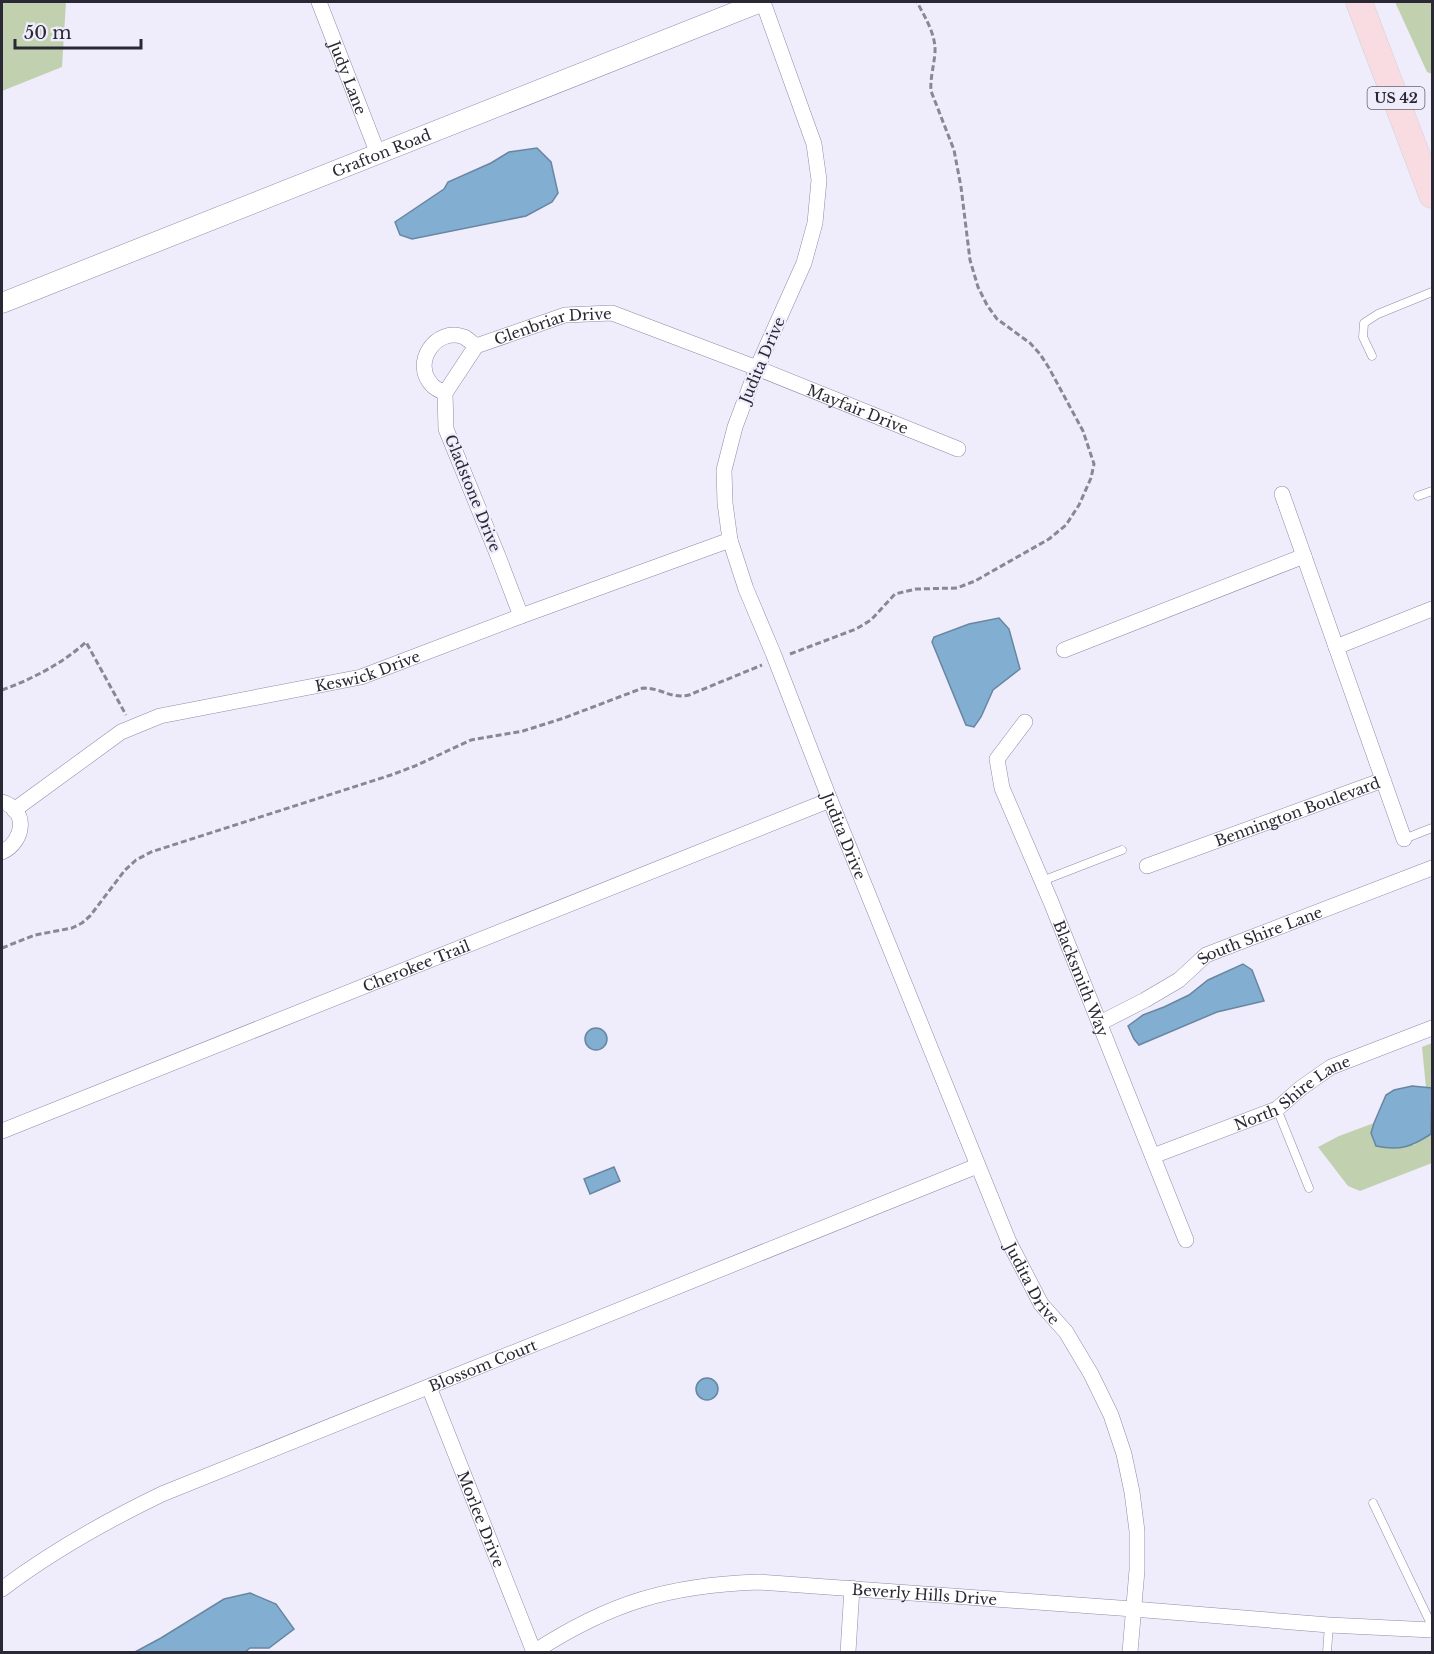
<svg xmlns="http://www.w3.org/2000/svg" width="1434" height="1654" font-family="'Libre Baskerville',serif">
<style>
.green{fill:#c1d1b0}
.water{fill:#82aed1;stroke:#6886a2;stroke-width:1.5}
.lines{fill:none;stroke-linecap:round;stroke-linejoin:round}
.service-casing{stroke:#8f8ba9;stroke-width:9}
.minor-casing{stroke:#8f8ba9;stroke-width:16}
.tertiary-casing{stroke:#8f8ba9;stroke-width:21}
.primary-casing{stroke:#d0d0d3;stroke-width:27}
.path{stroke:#898794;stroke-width:3;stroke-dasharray:6 3;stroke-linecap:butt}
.service{stroke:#fff;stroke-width:8}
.minor{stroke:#fff;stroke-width:15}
.tertiary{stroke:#fff;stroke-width:20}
.primary{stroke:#f8dce2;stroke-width:26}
.labels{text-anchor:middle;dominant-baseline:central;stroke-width:4.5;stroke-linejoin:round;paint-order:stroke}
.shield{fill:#efedfb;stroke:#656370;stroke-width:1.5}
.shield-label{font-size:14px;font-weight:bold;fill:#2a2835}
.street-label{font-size:15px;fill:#2a2835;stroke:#efedfb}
</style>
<rect width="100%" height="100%" fill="#efedfb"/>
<path class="green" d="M2,2H66L62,67L2,91Z
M1395,2H1432V74L1427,72Z
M1432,1043V1088H1426L1422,1047Z
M1374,1123L1371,1133L1414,1145L1432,1132V1163L1360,1191L1348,1186L1318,1147L1339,1136Z"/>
<path class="water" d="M537,148L551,162L558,193L552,202L526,216L412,239L400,235L395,222L444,189L448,182L491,163L509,152Z
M999,618L1009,629L1020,669L993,690L981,717L974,727L966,725L932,642L934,637L969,624Z
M1243,964L1252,970L1264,1001L1217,1012L1139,1045L1134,1039L1128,1026L1143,1015L1164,1007L1189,995L1208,980Z
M585 1039a11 11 0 1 1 22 0a11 11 0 1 1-22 0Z
M1412,1086L1432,1088L1431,1134C1411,1147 1400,1151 1376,1146L1371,1133L1374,1123L1386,1095L1394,1090Z
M614,1167L620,1181L590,1194L584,1179Z
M696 1389a11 11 0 1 1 22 0a11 11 0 1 1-22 0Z
M250,1593L276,1604L294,1629L269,1648H250L245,1652H135L161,1638L224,1599Z"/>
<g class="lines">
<defs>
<path id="service" d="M1372,356L1363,337L1364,323L1378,314L1432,292
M1418,496L1432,491
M1404,839L1432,828
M1042,881L1122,850
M1277,1109L1309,1188
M1373,1503L1432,1626
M1327,1652L1329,1625"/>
<g id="minor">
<path id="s1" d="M319,2L378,154"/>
<path id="s2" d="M763,2L814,144L819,180L815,223L804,263L757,368L735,427L724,470L725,503L730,540L746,589L773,653L830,800L1009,1242L1041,1304L1066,1332L1091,1374L1111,1415L1124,1454L1132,1492L1137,1531V1570L1130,1652"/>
<path d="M445,393C441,391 436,389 433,386C410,364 436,326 464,337C468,339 472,343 476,346"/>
<path d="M1282,494L1404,839"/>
<path id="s3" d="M521,616L498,556L446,429L445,393L476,346L565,315L612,313L757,368L958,449"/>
<path d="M1336,647L1432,609"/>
<path d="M1064,650L1304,556"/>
<path id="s4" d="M1025,722L997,759L1002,788L1051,902L1186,1240"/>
<path d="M2,802C29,810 24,842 2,852"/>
<path id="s5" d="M14,810L121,732L160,716L361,677L521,616L730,540"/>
<path id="s6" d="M1147,866L1383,780"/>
<path id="s7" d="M1100,1023L1145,1000L1179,980L1206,955L1432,868"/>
<path id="s8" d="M2,1131L830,800"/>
<path id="s9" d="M1153,1156L1277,1109L1301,1088L1331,1067L1432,1028"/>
<path id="s10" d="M429,1387L534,1652"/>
<path id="s11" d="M2,1589C51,1552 106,1521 162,1494L977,1166"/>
<path id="s12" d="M534,1652C609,1603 669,1585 759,1582L1133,1609L1329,1625L1432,1630"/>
<path d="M848,1652L852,1588"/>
</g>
<g id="tertiary">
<path id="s13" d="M2,303L761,2"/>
</g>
<path id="primary" d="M1359,2L1432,195"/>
</defs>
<use href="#service" class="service-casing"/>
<use href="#minor" class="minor-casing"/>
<use href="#tertiary" class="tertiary-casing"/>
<use href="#primary" class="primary-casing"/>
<path class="path" d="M790,654L856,629L871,620L895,594L916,589L957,588L975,581L1049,539L1066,525L1079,505L1091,478L1094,464L1083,431L1049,368L1040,354L1030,343L997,319L987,305L978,287L970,260L961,187L954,150L931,91C930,78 934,66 935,52C936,35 925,17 917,2
M2,690C32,679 62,664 86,642L126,715
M2,948L35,935L72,928L82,923L90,916L125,870L136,860L151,852L391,775L415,766L471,740L523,731L564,718L643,688C663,688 669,699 689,695L762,665"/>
<use href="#service" class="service"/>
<use href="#minor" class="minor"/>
<use href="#tertiary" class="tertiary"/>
<use href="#primary" class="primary"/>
</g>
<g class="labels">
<rect class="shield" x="1367.5" y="87" width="57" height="22" rx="4.5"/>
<g class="shield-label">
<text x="1396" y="98">US 42</text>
</g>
<g class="street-label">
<text stroke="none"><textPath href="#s1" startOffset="81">Judy Lane</textPath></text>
<text stroke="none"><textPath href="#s13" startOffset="408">Grafton Road</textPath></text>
<text stroke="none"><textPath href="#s3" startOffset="374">Glenbriar Drive</textPath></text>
<text transform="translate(762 360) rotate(-67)">Judita Drive</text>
<text stroke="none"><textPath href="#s3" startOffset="699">Mayfair Drive</textPath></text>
<text transform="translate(473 493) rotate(68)">Gladstone Drive</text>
<text stroke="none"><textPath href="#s5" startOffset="387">Keswick Drive</textPath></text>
<text stroke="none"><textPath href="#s6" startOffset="160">Bennington Boulevard</textPath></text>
<text stroke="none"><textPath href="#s2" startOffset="882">Judita Drive</textPath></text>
<text stroke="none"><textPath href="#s7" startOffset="184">South Shire Lane</textPath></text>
<text stroke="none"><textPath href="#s8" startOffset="446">Cherokee Trail</textPath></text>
<text stroke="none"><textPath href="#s4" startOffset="282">Blacksmith Way</textPath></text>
<text stroke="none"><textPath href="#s9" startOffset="154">North Shire Lane</textPath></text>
<text stroke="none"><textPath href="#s2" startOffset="1368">Judita Drive</textPath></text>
<text stroke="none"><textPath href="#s11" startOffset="532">Blossom Court</textPath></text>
<text stroke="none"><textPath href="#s10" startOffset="142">Morlee Drive</textPath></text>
<text stroke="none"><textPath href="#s12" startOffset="405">Beverly Hills Drive</textPath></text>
</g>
</g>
<rect width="1434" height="1654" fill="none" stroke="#2a2835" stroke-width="6"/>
<path d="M15 39v9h126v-9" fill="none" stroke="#2a2835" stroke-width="3"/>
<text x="24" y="39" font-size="18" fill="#2a2835" stroke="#efedfb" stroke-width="4.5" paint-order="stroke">50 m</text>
</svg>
